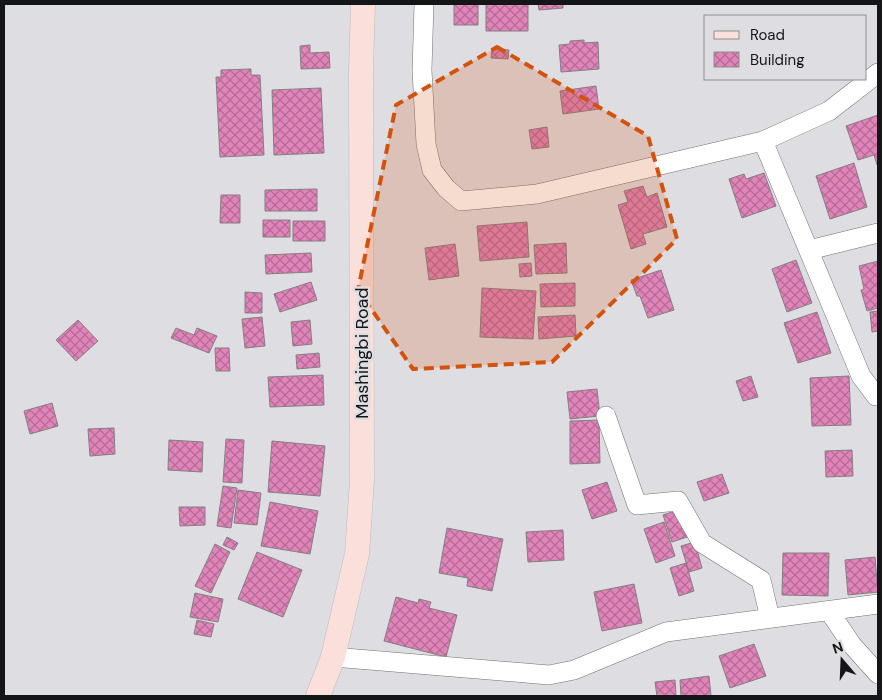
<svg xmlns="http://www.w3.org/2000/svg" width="882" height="700" font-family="'DM Sans',sans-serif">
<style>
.building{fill:url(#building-cross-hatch);stroke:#837f81}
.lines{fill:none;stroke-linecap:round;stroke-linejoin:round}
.minor-casing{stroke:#707174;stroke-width:20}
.major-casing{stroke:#bdbdbe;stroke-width:25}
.minor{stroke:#fff;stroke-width:19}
.major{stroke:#fbdfda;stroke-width:24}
.marked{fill:#d3520d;fill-opacity:0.2;stroke:#d3520d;stroke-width:4;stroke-dasharray:10 6;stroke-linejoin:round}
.labels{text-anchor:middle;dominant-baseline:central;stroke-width:5;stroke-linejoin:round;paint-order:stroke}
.street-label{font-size:18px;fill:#141516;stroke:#dedee2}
</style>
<defs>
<pattern id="building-cross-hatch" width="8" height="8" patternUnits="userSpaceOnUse" patternTransform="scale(1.25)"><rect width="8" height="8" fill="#e084b9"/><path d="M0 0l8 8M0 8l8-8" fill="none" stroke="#b46b95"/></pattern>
</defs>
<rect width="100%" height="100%" fill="#dedee2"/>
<path class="building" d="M454,4H478V25H454Z
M486,4H528V31H486Z
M538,4H563V8L539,10Z
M584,40V43L598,42L599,69L561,72L559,45L570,44V41Z
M310,45V53L329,52L330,68L301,69L300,46Z
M492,49L509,50L508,59L491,58Z
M251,69V75H260L264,155L220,157L216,77H221V70Z
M596,86L599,109L563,114L560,91Z
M321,88L324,153L274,155L272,90Z
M878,115V165H877L874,155L858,160L846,126Z
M547,127L549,147L532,149L529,130Z
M854,163L867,207L830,219L816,176Z
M764,173L776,206L742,218L729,179L744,174L746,179Z
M643,186L647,197L657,193L667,227L643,234L646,244L631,249L618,205L628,202L624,191Z
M317,189V211H265V190Z
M221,195H240V223H220Z
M263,220H290V237H263Z
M293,221H325V241H293Z
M527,222L529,257L480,261L477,226Z
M566,243L567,273L536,274L534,245Z
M455,244L459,276L429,280L425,248Z
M311,253L312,272L266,274L265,255Z
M796,260L812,303L787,312L772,269Z
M878,261V308L867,311L861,290L864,289L859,266Z
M531,263L532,276L520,277L519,264Z
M661,270L674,310L648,318L640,296H637L631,280Z
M311,282L317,300L280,312L274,294Z
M575,283V306L541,307L540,284Z
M482,288L536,291L533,339L480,337Z
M245,292L262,293V313H245Z
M878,311V331L872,332L870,312Z
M817,312L831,353L798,363L784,323Z
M575,315L576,336L539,339L538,317Z
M262,317L265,346L245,348L242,319Z
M78,320L98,341L76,361L56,340Z
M310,320L312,344L293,346L291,322Z
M176,328L194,335L197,328L217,336L209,353L171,338Z
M215,348H229L230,371H216Z
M319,353L320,367L297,369L296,355Z
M323,375L324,405L270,407L268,377Z
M751,376L758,397L743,401L736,381Z
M849,376L851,425L812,426L810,378Z
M597,389L600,416L570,419L567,392Z
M52,403L58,426L30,434L24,411Z
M599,420L600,463L570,464V421Z
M114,428L115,454L90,456L88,429Z
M226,439L244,440L242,483L223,482Z
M169,440L203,442L202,472L168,470Z
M272,441L325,446L320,496L268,492Z
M852,450L853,476L826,477L825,451Z
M722,474L729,493L704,501L697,482Z
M607,482L617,511L592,519L582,490Z
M223,486L237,488L231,528L217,526Z
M238,490L261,493L257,525L234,523Z
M270,502L318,511L310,554L261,546Z
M179,507H205V525L180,526Z
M681,509L690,536L672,542L663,515Z
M664,522L675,556L656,563L644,529Z
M447,528L503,539L492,591L467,586L468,578L439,573Z
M563,530L564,560L528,562L526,532Z
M227,537L238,543L234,550L223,545Z
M695,542L702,568L689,572L681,546Z
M215,544L230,552L211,593L195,586Z
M257,552L302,570L283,617L238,599Z
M783,553H829L828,596L782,595Z
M875,557L878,592L848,595L845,560Z
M686,563L694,591L679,596L670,568Z
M634,584L642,623L602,631L594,592Z
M195,593L223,599L218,622L190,617Z
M396,597L418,603L419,599L431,602L429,608L457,615L446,657L384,641Z
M197,620L214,624L211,637L194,634Z
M754,644L766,676L730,688L719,656Z
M709,676L711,696H681L680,680Z
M675,680L676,696H657L655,682Z"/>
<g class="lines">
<defs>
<path id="minor" d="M424,4L422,70L426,144L432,170L446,188L461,201L537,194L763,141L829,111L878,73
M763,141L861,376L876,396H878
M809,250L878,233
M606,416L637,505L678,501L702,543L761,580L770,618
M829,611L852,645L878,674
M333,657L549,675L574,670L666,632L878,604"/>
<path id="major" d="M318,696L333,657L357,554L362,480L361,70L363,4"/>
</defs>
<use href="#minor" class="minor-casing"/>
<use href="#major" class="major-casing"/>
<use href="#minor" class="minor"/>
<use href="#major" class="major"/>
</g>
<path class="marked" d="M497,47L648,136L677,239L552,362L413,369L358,290L396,105Z"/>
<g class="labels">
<g class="street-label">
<text transform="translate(362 353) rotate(-90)">Mashingbi Road</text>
</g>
</g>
<rect width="882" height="700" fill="none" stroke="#141516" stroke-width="10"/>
<rect x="704" y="15" width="162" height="65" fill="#dedee2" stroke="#8d8e90"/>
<rect x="714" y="31" width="25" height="8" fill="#fbdfda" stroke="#8d8e90"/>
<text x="750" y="40" font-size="15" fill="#141516">Road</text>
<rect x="714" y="52" width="25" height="15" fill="url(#building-cross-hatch)" stroke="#8d8e90"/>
<text x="750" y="65" font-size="15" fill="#141516">Building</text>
<g transform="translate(842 660) rotate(341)" stroke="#dedee2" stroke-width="4" paint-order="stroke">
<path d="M0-4L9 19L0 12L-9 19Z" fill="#141516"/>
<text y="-8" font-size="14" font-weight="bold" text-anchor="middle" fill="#141516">N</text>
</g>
</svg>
